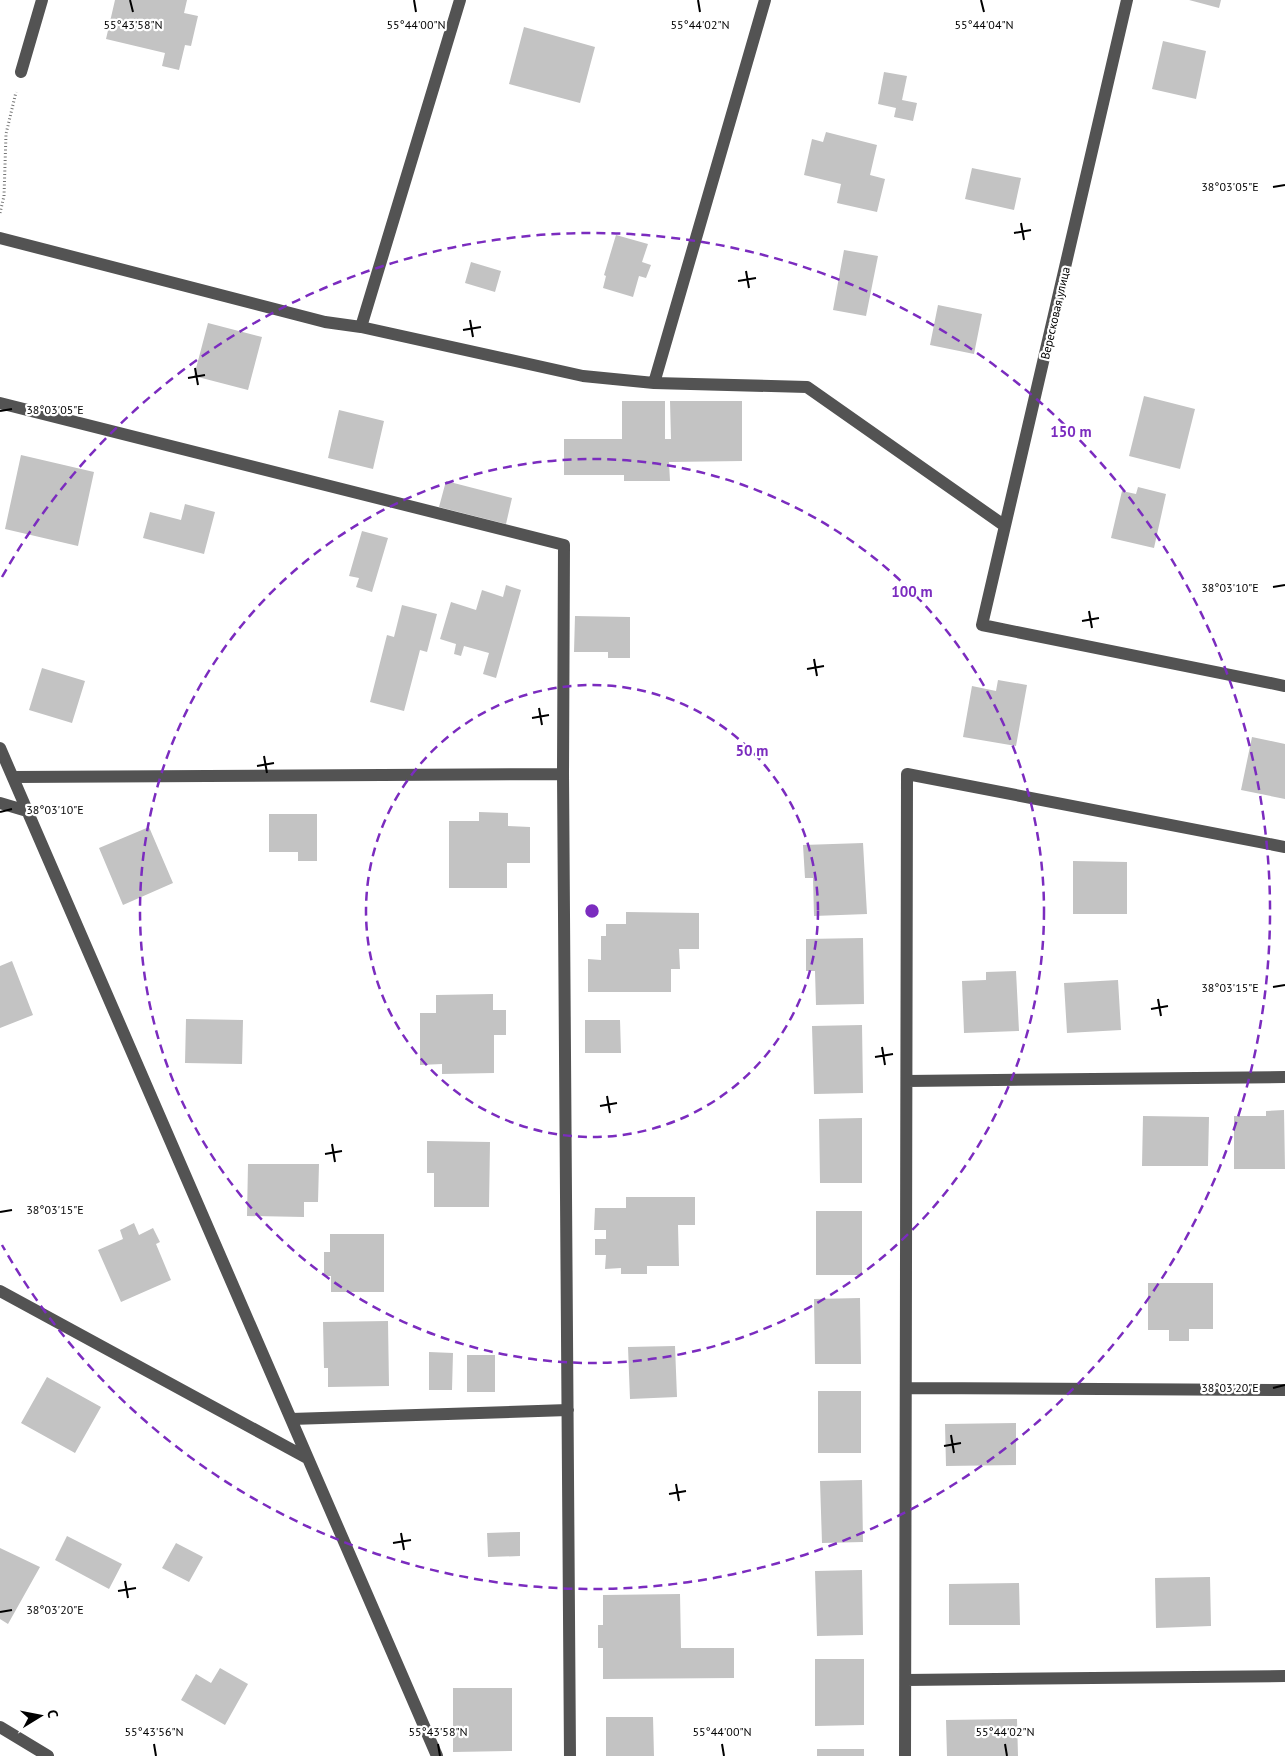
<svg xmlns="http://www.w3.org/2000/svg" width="1285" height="1756" font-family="'PT Sans',sans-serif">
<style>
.building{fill:#c3c3c3}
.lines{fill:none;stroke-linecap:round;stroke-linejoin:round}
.path{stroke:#757575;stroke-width:3;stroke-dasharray:1 2.5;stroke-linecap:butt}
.minor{stroke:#535353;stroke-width:12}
.ticks{fill:none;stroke:#000;stroke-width:2}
.ring{fill:none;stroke:#7b2cbf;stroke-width:2.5;stroke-dasharray:9 6}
.labels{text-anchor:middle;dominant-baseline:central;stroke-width:4.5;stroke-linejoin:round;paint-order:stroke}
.street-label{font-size:12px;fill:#000;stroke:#fff}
.ticks-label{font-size:12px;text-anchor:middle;fill:#000;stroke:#fff;stroke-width:4.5;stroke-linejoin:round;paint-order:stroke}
.centre{fill:#7b2cbf;stroke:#fff;stroke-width:2.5}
.ring-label{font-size:15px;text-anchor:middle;font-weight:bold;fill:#7b2cbf;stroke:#fff;stroke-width:4.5;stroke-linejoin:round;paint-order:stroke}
</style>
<rect width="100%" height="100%" fill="#fff"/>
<path class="building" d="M115,0H187L184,13L198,16L191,46L185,45L179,70L162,66L165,53L106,39Z
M1189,0H1221L1219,8Z
M524,27L595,47L580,103L509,84Z
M1163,41L1206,51L1196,99L1152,89Z
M884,72L907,76L902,100L917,103L913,121L894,117L896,108L878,104Z
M826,132L877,145L870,175L885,179L877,212L837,203L841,184L804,175L812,139L823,142Z
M972,168L1021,178L1014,210L965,199Z
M616,235L648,244L642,262L651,265L646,278L639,276L633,297L603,288L606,276L604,275Z
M844,250L878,256L866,316L833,310Z
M471,262L501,271L495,292L465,283Z
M938,305L982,314L974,354L930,345Z
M208,323L262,337L248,390L194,376Z
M1144,396L1195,409L1180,469L1129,456Z
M622,401H665V439H671L670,401H742V461L669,462L670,481H624V475H564V439H622Z
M339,410L384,421L373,469L328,458Z
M21,455L94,472L78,546L5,529Z
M446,481L512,498L506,524L439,507Z
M1138,487L1166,494L1154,548L1111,538L1122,491L1136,494Z
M185,504L215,512L204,554L143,538L150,512L181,520Z
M362,531L388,538L372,592L356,587L359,578L349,576Z
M506,585L521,590L496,678L483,674L489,653L464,646L461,656L454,654L456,644L440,639L451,602L476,610L482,590L503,597Z
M402,605L437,614L427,652L420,650L404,711L370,702L387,635L394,637Z
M575,616L630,617V658H608V652H574Z
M42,668L85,681L72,723L29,710Z
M998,680L1027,685L1016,746L963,737L972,686L996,691Z
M1252,737L1285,744V799L1241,790Z
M479,812L508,813V826L530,827V863H507V888H449V821H479Z
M269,814H317V861H298V852H269Z
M149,827L173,883L123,905L99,848Z
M863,843L867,914L814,916L813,878H805L803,845Z
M1073,861L1127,862V914H1073Z
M626,912L699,913V949H679L680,969H671V992H588V959L601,960V936H606V924H626Z
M863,938L864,1004L816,1005L815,971H806V939Z
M12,961L33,1015L0,1028V966Z
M1016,971L1019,1031L964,1033L962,981L986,980V972Z
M1118,980L1121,1030L1067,1033L1064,983Z
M493,994V1010H506V1035H494V1073L442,1074V1064L420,1065V1013H436V995Z
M186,1019L243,1020L242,1064L185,1063Z
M585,1020H620L621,1053H585Z
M862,1025L863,1093L814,1094L812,1026Z
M1284,1110L1285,1169H1234V1116H1266V1111Z
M1143,1116L1209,1117L1208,1166H1142Z
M862,1118V1183H820L819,1119Z
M427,1141L490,1142L489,1207H434V1173H427Z
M248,1164H319L318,1202H304V1217L247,1216Z
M626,1197H695V1225H678L679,1266H647V1274H621V1268L605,1269L606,1255H595V1239H606V1230H594L595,1208H626Z
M816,1211H862V1275H816Z
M134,1223L139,1235L153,1228L160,1242L156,1244L171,1280L121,1302L98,1250L123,1239L120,1230Z
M330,1234H384V1292H331V1276H324V1252H330Z
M1148,1283H1213V1329H1189V1341H1169V1330H1148Z
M860,1298L861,1364H815L814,1299Z
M388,1321L389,1386L328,1387V1368H324L323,1322Z
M675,1346L677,1397L630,1399L628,1347Z
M429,1352L453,1353L452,1390H429Z
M467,1355H495V1392H467Z
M47,1377L101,1407L75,1453L21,1423Z
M818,1391H861V1453H818Z
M1016,1423V1465L946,1466L945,1424Z
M862,1480L863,1542L822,1543L820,1481Z
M520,1532V1556L488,1557L487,1533Z
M67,1536L122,1564L109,1589L55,1560Z
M176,1543L203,1557L189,1582L162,1568Z
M0,1548L40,1567L8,1624L0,1619Z
M862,1570L863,1635L817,1636L815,1571Z
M1210,1577L1211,1626L1156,1628L1155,1578Z
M1019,1583L1020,1625H949V1584Z
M680,1594L681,1648H734V1678L603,1679V1648H598V1625H603V1595Z
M815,1659H864V1725L815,1726Z
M220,1668L248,1684L225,1725L181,1700L196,1674L211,1683Z
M453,1688H512V1751L453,1752Z
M606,1717H653L654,1756H606Z
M1017,1719L1018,1756H947L946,1720Z
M817,1749H864V1756H817Z"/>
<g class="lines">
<path class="path" d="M0,213L4,196L6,134L16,92"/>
<path class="minor" d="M1127,0L982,625L1285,686
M21,72L42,0
M0,238L325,322L361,327L583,376L654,383L807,387L1005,526
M361,327L460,0
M654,383L765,0
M0,403L564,545L563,774L570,1756
M0,748L437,1756
M13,777L563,774
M0,803L27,811
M907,1081L1285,1077
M0,1291L307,1458
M906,1388L1285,1390
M291,1419L568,1410
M906,1680L1285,1676
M0,1727L48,1756
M905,1756L907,774L1285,847"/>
</g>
<path class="ticks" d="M130,0L133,12M414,0L416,12M698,0L700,12M981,0L984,12M1273,187L1285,185M1021,223L1024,240M1014,233L1031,230M746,271L749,288M738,281L756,278M470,320L473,337M463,330L481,327M195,368L198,385M188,378L205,375M0,411L12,409M1273,587L1285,585M1089,611L1092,628M1082,621L1099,618M814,659L817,676M807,669L824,666M539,708L542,725M532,718L549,715M264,756L267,773M257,766L274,763M0,812L12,809M1273,987L1285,985M1158,999L1161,1016M1151,1009L1168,1006M882,1047L885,1065M875,1057L893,1054M607,1096L610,1113M600,1106L617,1103M332,1144L335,1162M325,1154L342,1151M0,1212L12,1210M1273,1388L1285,1385M951,1435L954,1453M944,1446L961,1443M676,1484L679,1501M669,1494L686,1491M401,1533L404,1550M393,1543L411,1540M125,1581L128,1598M118,1591L136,1588M0,1612L12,1610M154,1744L156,1756M438,1744L440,1756M722,1744L724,1756M1005,1744L1007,1756"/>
<g class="ring">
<circle cx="592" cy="911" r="226"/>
<circle cx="592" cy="911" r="452"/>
<path d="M2 577A678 678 0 1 1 2 1245"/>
</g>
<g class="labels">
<g class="street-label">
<text transform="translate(1055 313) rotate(-77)">Вересковая улица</text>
</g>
</g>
<g class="ticks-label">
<text x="984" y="29">55°44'04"N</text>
<text x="133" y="29">55°43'58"N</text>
<text x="416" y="29">55°44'00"N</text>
<text x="700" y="29">55°44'02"N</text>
<text x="1230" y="191">38°03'05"E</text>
<text x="55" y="414">38°03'05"E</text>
<text x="1230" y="592">38°03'10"E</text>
<text x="55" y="814">38°03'10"E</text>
<text x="1230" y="992">38°03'15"E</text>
<text x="55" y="1214">38°03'15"E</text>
<text x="1230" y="1392">38°03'20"E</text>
<text x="55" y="1614">38°03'20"E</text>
<text x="154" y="1736">55°43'56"N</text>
<text x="438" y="1736">55°43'58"N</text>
<text x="722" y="1736">55°44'00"N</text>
<text x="1005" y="1736">55°44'02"N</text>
</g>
<circle cx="592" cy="911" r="8" class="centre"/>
<g class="ring-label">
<text x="1071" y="437">150 m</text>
<text x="912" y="597">100 m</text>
<text x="752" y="756">50 m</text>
</g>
<g transform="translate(40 1716) rotate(80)" stroke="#ffffff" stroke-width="4" paint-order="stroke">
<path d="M0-4L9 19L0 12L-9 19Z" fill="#000000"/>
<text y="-8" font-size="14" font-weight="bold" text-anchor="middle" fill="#000000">С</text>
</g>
</svg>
